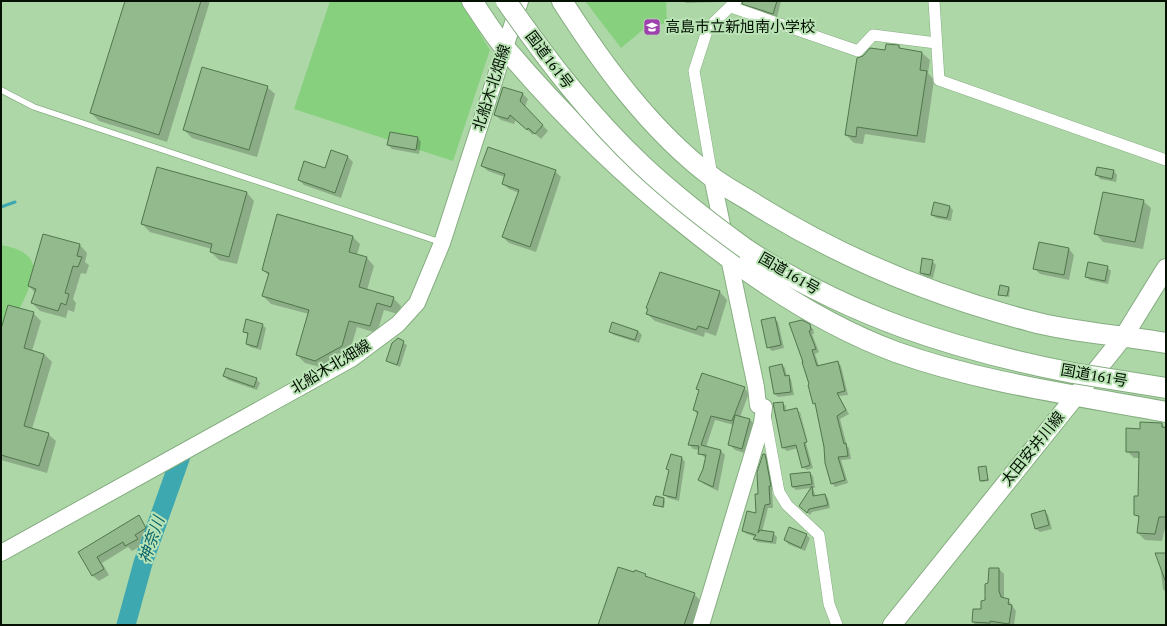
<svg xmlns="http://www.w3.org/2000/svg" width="1167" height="626" font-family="Spectral,'Noto Sans JP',serif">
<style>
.green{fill:#87d07e}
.shadow{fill:#0003}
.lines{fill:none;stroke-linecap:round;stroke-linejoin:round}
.stream{stroke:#3ea8b0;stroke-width:3}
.river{stroke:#3ea8b0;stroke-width:19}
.building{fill:#92ba8d;stroke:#51764c}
.lane-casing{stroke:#85ad80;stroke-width:7}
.street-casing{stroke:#85ad80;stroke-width:12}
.secondary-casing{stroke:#85ad80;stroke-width:18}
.primary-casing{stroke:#85ad80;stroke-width:20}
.highway-casing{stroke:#85ad80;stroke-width:22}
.lane{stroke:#fff;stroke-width:5.5}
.street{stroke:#fff;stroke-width:11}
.secondary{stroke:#fff;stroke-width:16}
.primary{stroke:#fff;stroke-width:18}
.highway{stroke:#fff;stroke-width:20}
.highway-bridge-casing{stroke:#85ad80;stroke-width:22;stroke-linecap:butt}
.highway-bridge{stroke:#fff;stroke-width:20}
.labels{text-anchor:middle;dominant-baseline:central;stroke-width:4;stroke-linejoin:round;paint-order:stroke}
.poi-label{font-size:15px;fill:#041103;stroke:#bae4b5;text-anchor:start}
.street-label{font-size:15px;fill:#041103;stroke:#bae4b5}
.water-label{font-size:16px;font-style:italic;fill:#09646a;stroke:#bae4b5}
</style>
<rect width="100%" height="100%" fill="#aed7a8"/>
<path class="green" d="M330,1H460L490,50L453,161L294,109Z
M585,1H666L667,23L645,28L621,48Z
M1,245C11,247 25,250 31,260C42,278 10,324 1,340Z"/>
<path class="shadow" d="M126,1H210L167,142L99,121L91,113Z
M684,1H720V2L686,3Z
M744,1H781L777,17L747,7L744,3Z
M899,46L902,50L922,53L930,60L928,73L934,80L925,143L865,134L863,144L854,143L846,135L885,51Z
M267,87L275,94L257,157L192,138L184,130Z
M504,88L523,94L528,99L525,107L548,131L541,139L534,133L533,135L516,119L514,124L501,120L495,115Z
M418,138L421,142L419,154L392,149L388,145Z
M348,157L353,162L341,198L304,185L299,180L325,169Z
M482,166L555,171L561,177L536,252L509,243L503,237L519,193L509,189L503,184L505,177L488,171Z
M1114,171L1117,175L1116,182L1100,179L1097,175Z
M247,193L254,201L237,264L219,260L211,252L212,249L150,232L142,224Z
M1143,201L1151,208L1143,249L1103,242L1096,234Z
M949,206L953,210L951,221L936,218L932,215Z
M44,235L80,245L87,253L85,262L89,265L86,274L81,273L73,299L76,303L74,312L68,310L66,318L40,311L32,303L35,293L29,286Z
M353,237L360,244L357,255L367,258L374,266L367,290L393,298L401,306L398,314L384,310L377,333L357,327L349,354L324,368L305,363L297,355L309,314L271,304L263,296L269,276L263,270Z
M1069,249L1074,255L1069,280L1040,274L1034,268Z
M932,261L936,265L933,278L924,276L921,272Z
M1107,267L1111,271L1108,284L1090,280L1086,277Z
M1009,288L1010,289L1009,297L999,294Z
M720,292L727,300L716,336L705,332L704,337L655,321L647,314Z
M33,313L41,321L32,351L44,354L52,362L32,429L48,434L56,441L47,473L1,460V333Z
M774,318L778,322L784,348L772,351L768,347Z
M613,323L638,331L642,335L639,343L614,335L610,332Z
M262,325L266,328L261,350L250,347L247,344L249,335L244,332Z
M809,325L813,329L814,334H812L819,352L815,354L819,366L838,362L841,366L848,395L839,396L849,414L840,419L847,446L849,448L851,459L841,460L848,483L835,487L832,483L817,407L814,403L811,385L803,363Z
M398,340L407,345L400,367L387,361Z
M782,365L785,368L787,376L791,379L794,395L778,397L775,394Z
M224,376L256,379L260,383L257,390L228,380Z
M744,388L749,393L740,417L750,420L756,425L748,454L735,450L729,444L734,425L715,420L706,447L721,451L725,455L718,491L704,484L699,479L707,459L699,453V450L693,449L689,444L698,415L694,410L699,391L697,389Z
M782,403L786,406V412L796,409L799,412H797L813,468L807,470L803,467L798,448L787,451L783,448Z
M799,412H800L809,445Z
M1162,424L1166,428V524L1162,541L1145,540L1138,533L1140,519L1135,514L1139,497L1140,458H1134L1127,451L1141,430Z
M765,455L768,458L774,489L772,490L773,508H768L762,532L773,533L777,537L776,544L757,542L754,539L756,537L747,534L743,531L757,514Z
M682,458L685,462L679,501L668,498L664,494L670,471L668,469Z
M986,468L989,481L982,482L981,481Z
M810,473L813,476L815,488H813L816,497L825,495L828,498L830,508L812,512L810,515L803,509L811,488L796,490L793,487Z
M663,499L665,501L664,508L655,505Z
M1044,511L1048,515L1052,529L1040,532L1036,529L1032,514Z
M138,516L151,534L140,541L143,545L132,551L128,547L102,563L109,575L99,581L93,576L79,552Z
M806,535L810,538L805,551L788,544L785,540Z
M1166,554V592L1163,589L1160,564Z
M999,569L1004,574V599L1008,600L1016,611L1014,625H976L973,622L982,610L986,601L989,583Z
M635,571L649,579L694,594L700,600L692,625H598Z"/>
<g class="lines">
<path class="stream" d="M1,207L15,202"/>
<path class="river" d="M126,625L143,563L181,456"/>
</g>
<path class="building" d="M125,1H201L159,135L90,113Z
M743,1H777L773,14L742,4Z
M886,44L899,45V48L922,52L920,70L927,71L917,136L857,127L856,137L845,135L857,58L863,56L870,48L885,50Z
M202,67L268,86L249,150L183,130Z
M503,87L523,93L520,101L543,125L535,134L528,128L527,130L510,115L508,119L494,115Z
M390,132L418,137L416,150L387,145Z
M488,147L556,170L530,247L502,237L519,190L502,184L505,174L481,166Z
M331,150L348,156L335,193L298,180L304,161L325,168Z
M157,167L247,192L229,257L210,252L212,244L141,224Z
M1097,167L1114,170L1112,179L1095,175Z
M1103,192L1144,200L1135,242L1094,234Z
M934,202L950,206L947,218L931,215Z
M277,214L353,236L349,252L367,257L359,287L394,297L391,307L377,303L370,326L349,321L342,346L315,361L296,355L309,310L262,296L269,273L262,270Z
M43,234L80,244L77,256L82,257L78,267L73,266L65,293L69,294L66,305L61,303L58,311L31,303L36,289L28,286Z
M1039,242L1069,248L1064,275L1033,269Z
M922,258L933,260L930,275L920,273Z
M1088,262L1108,266L1105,281L1085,277Z
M660,272L720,291L708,329L698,326L696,330L646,314L648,309L646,308Z
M1000,285L1009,287L1007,296L998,295Z
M8,305L34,312L24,348L44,354L24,426L49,433L39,466L1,455V329Z
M775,317L781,345L767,348L761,320Z
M246,319L263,324L257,347L246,344L248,333L243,332Z
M802,320L810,324L811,330L809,331L816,349L812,350L817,366L838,361L845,391L837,393L846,410L837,416L844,444L846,443L848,456L838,457L845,480L831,484L825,463L824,447L815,403L813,404L808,385L809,384L802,362H803L789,323Z
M612,322L638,331L635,340L609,332Z
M398,338L404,341L397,365L386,361L392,343Z
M782,364L785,376L789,375L791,392L774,394L769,367Z
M226,368L257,378L254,387L223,376Z
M702,373L745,387L732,421L711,416L701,445L721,450L713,487L698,480L703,469L706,455L698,454L699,446L688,445L698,412L693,410L699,390L696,389Z
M783,402L784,411L797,408L807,442L804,443L810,465L802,468L796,445L782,448L773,403Z
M735,415L750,419L742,449L728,445Z
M1140,422L1162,423V427L1166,428V517H1159L1155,534L1137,533L1139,516L1134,515V496H1138L1139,452H1126V428L1140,429Z
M671,454L682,457L676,498L663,495L669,470L666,469Z
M763,454H765L771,486H769L770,504L765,505L758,533L760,530L774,532L772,542L753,539L756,535L742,531L747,511L756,513L755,494H758L757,472Z
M986,466L988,480L980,481L978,467Z
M810,472L812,484L792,487L790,474Z
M812,486L813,496L825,494L828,505L809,509L807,513L799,506Z
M656,496L664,498L663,507L653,505Z
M1045,510L1049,525L1035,529L1031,514Z
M139,515L146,528L135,535L138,539L125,546L123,542L97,557L104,569L92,576L78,552Z
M789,527L807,534L801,548L784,540Z
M1155,553H1166V580H1165Z
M618,567L634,572L635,570L646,574L645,576L695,593L684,625H598Z
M989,568H999V591L1001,597L1009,599L1008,604L1012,605L1009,624L990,621V623L972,622L973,609H981V601L985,600V584L988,583Z"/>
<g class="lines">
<defs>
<path id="lane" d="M1,90L34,107L440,242"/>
<path id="street" d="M934,1L939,80L1166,160
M731,7L858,51L873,35L936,43
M712,176L694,71L708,28L736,1
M765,415L779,492L787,505L819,535L829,604L837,625"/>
<path id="secondary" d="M1,553L351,359L398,324L417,303L442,243L520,1
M701,625L762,423L764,407L758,405L756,387L712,177"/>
<path id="primary" d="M892,625L1124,336L1166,268"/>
<path id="highway" d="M472,1C483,17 493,34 506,49C561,114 622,174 689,227C751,277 820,324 896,352C983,383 1076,395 1166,412
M562,1C603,65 651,131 712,177C726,188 743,196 758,206C842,258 934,296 1030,321C1074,333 1121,335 1166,343
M746,249C848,316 955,350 1073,373"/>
</defs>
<use href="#lane" class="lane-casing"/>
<use href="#street" class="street-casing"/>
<use href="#secondary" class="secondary-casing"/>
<use href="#primary" class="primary-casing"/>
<use href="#highway" class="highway-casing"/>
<use href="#lane" class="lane"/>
<use href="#street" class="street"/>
<use href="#secondary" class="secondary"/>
<use href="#primary" class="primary"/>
<use href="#highway" class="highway"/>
<defs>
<path id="highway-bridge" d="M506,1C547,60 590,116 642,165C675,196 710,223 746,249
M1073,373L1166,388"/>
</defs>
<use href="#highway-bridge" class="highway-bridge-casing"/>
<use href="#highway-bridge" class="highway-bridge"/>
</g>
<defs>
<symbol id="school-square" viewBox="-11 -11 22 22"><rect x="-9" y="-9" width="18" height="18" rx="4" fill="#9d42ac" stroke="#bae4b5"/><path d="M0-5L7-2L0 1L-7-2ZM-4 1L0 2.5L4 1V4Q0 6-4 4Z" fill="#fff"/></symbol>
</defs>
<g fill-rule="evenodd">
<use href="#school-square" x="642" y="17" width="20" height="20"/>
</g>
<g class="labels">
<g class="poi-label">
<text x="665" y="27">高島市立新旭南小学校</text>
</g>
<g class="street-label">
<text transform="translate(549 60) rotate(53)">国道161号</text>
<text transform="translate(492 88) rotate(-72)">北船木北畑線</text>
<text transform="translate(789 274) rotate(30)">国道161号</text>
<text transform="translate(331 367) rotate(-31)">北船木北畑線</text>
<text transform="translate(1094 376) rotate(10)">国道161号</text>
<text transform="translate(1033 449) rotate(-51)">太田安井川線</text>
</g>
<g class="water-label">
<text transform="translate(152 540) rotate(-71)">神奈川</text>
</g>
</g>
<rect width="1167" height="626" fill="none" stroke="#041103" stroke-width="4"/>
</svg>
